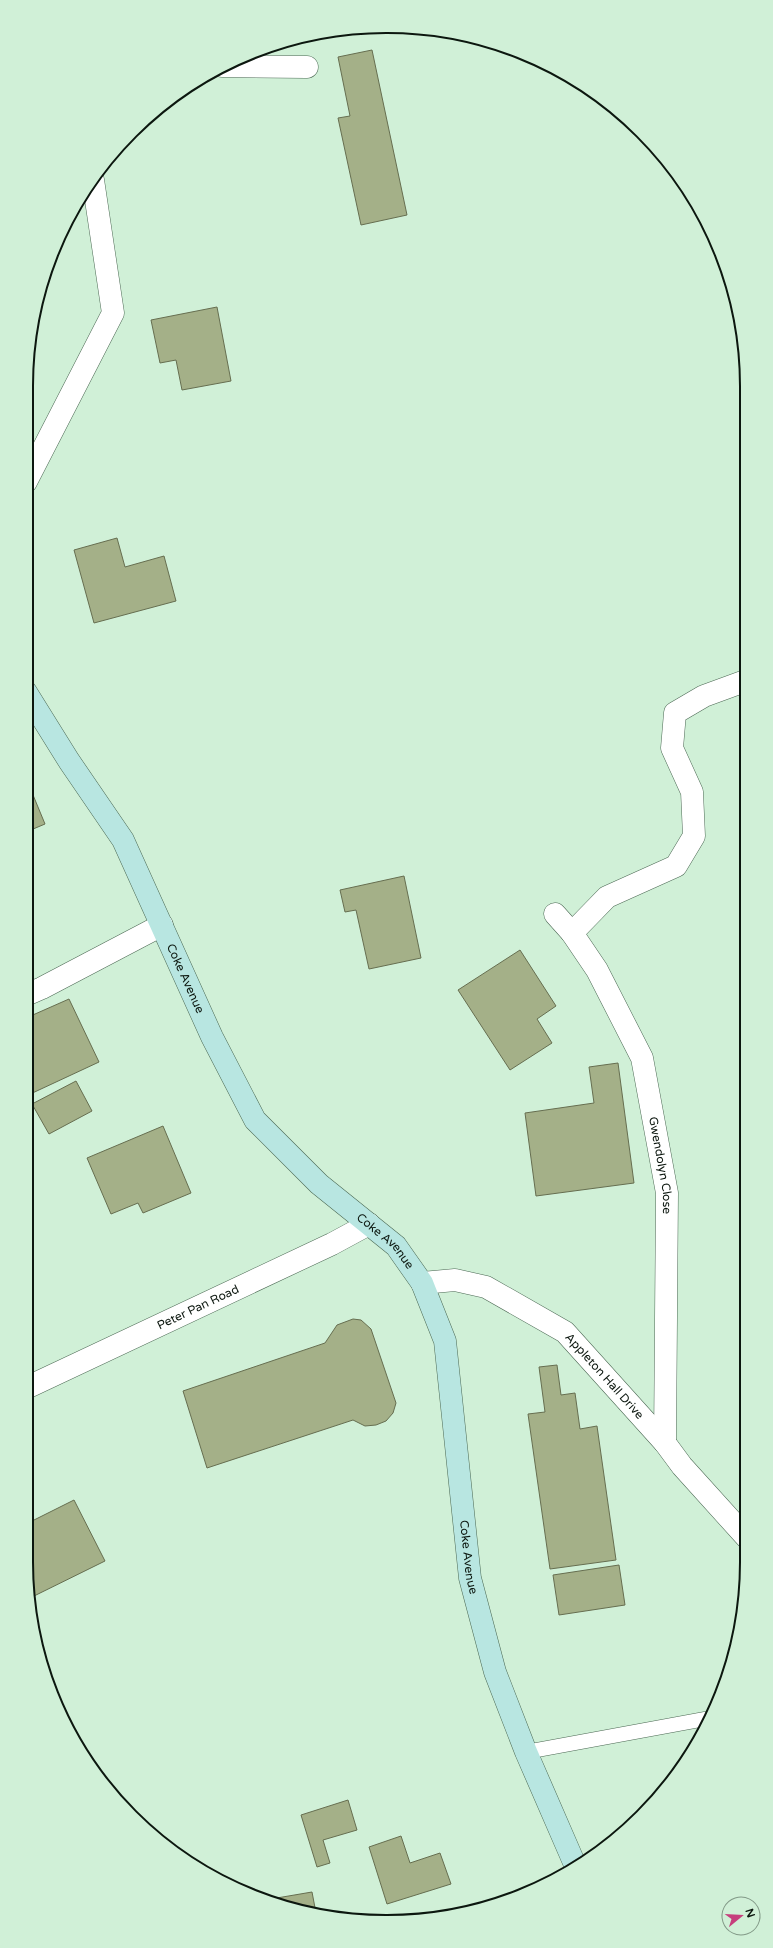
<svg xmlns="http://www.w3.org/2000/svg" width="773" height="1948" font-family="'Varela Round',sans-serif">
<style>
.building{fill:#a4b088;stroke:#666e50}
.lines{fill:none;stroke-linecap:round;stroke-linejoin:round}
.lane-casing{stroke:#4c6954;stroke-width:15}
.street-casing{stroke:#4c6954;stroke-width:23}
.secondary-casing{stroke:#4c6954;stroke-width:23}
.lane{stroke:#fff;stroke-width:14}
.street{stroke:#fff;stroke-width:22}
.secondary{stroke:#b8e6e1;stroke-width:22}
.labels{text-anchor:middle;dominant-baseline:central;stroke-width:3;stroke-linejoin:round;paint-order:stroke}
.street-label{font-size:12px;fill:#0c170f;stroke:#d0f0d7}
.rim{fill:none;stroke:#0c170f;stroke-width:2}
</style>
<rect width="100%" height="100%" fill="#d0f0d7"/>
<path class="building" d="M372,50L407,215L361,225L338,118L350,116L338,57Z
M217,307L231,381L182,390L176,360L160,363L151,320Z
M117,538L125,567L164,556L176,601L94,623L74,550Z
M26,778L45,824L26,832Z
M404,876L421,958L369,969L356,910L345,912L340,890Z
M520,950L556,1006L537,1019L552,1043L510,1070L458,990Z
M69,999L99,1062L26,1096V1018Z
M618,1063L634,1183L536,1196L525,1113L594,1103L589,1067Z
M76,1081L92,1111L49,1134L32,1104Z
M163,1126L191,1193L143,1213L138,1203L111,1214L87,1158Z
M353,1319L361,1320L371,1329L396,1403L393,1413L386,1421L376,1425L365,1426L353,1420L207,1468L183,1391L325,1343L337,1325Z
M557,1365L561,1395L575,1393L580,1429L597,1426L616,1560L550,1569L528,1414L545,1412L539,1367Z
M74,1500L105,1561L32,1597L26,1562V1524Z
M619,1565L625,1605L559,1615L553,1575Z
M348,1800L357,1830L323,1840L330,1863L317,1867L301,1815Z
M401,1836L410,1863L440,1853L451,1884L387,1904L369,1847Z
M312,1892L316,1913L265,1900Z"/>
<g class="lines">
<defs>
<path id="lane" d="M526,1752L705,1719"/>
<g id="street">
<path d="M222,66L307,67"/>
<path d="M26,482L113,313L93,180"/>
<path id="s1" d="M555,914L572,933L597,970L642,1058L667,1193L665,1443"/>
<path d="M572,933L607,897L676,866L694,836L692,792L672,748L675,713L704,696L745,681"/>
<path d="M26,995L42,988L162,925"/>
<path id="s2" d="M422,1283L455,1280L486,1287L565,1332L665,1443L682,1466L747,1538"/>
<path id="s3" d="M26,1388L332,1244L369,1224"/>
</g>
<g id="secondary">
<path id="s4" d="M26,692L69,761L123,840L212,1037L255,1120L319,1184L396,1246L422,1283L445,1341L470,1578L495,1672L526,1752L576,1867"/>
</g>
</defs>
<use href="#lane" class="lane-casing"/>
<use href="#street" class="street-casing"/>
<use href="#secondary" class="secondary-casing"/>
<use href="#lane" class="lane"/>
<use href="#street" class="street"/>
<use href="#secondary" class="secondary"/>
</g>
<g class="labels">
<g class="street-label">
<text stroke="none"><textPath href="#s4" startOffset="329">Coke Avenue</textPath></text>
<text stroke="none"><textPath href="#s1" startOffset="278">Gwendolyn Close</textPath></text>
<text stroke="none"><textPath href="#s4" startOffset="665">Coke Avenue</textPath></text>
<text stroke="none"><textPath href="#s3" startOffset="190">Peter Pan Road</textPath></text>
<text stroke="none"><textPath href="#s2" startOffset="215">Appleton Hall Drive</textPath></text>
<text stroke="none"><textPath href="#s4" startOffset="1001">Coke Avenue</textPath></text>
</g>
</g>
<path d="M0 0H773V1948H0ZM386 33H387A353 353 0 0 1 740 386V1562A353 353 0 0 1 387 1915H386A353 353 0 0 1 33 1562V386A353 353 0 0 1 386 33Z" fill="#d0f0d7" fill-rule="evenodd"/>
<path class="rim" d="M386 33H387A353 353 0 0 1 740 386V1562A353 353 0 0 1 387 1915H386A353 353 0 0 1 33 1562V386A353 353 0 0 1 386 33Z"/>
<g transform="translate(741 1916) rotate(72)"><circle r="19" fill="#d0f0d7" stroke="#829987"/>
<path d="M0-3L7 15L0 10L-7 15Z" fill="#c63f7d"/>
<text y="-6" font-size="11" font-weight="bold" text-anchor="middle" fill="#0c170f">N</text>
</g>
</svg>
